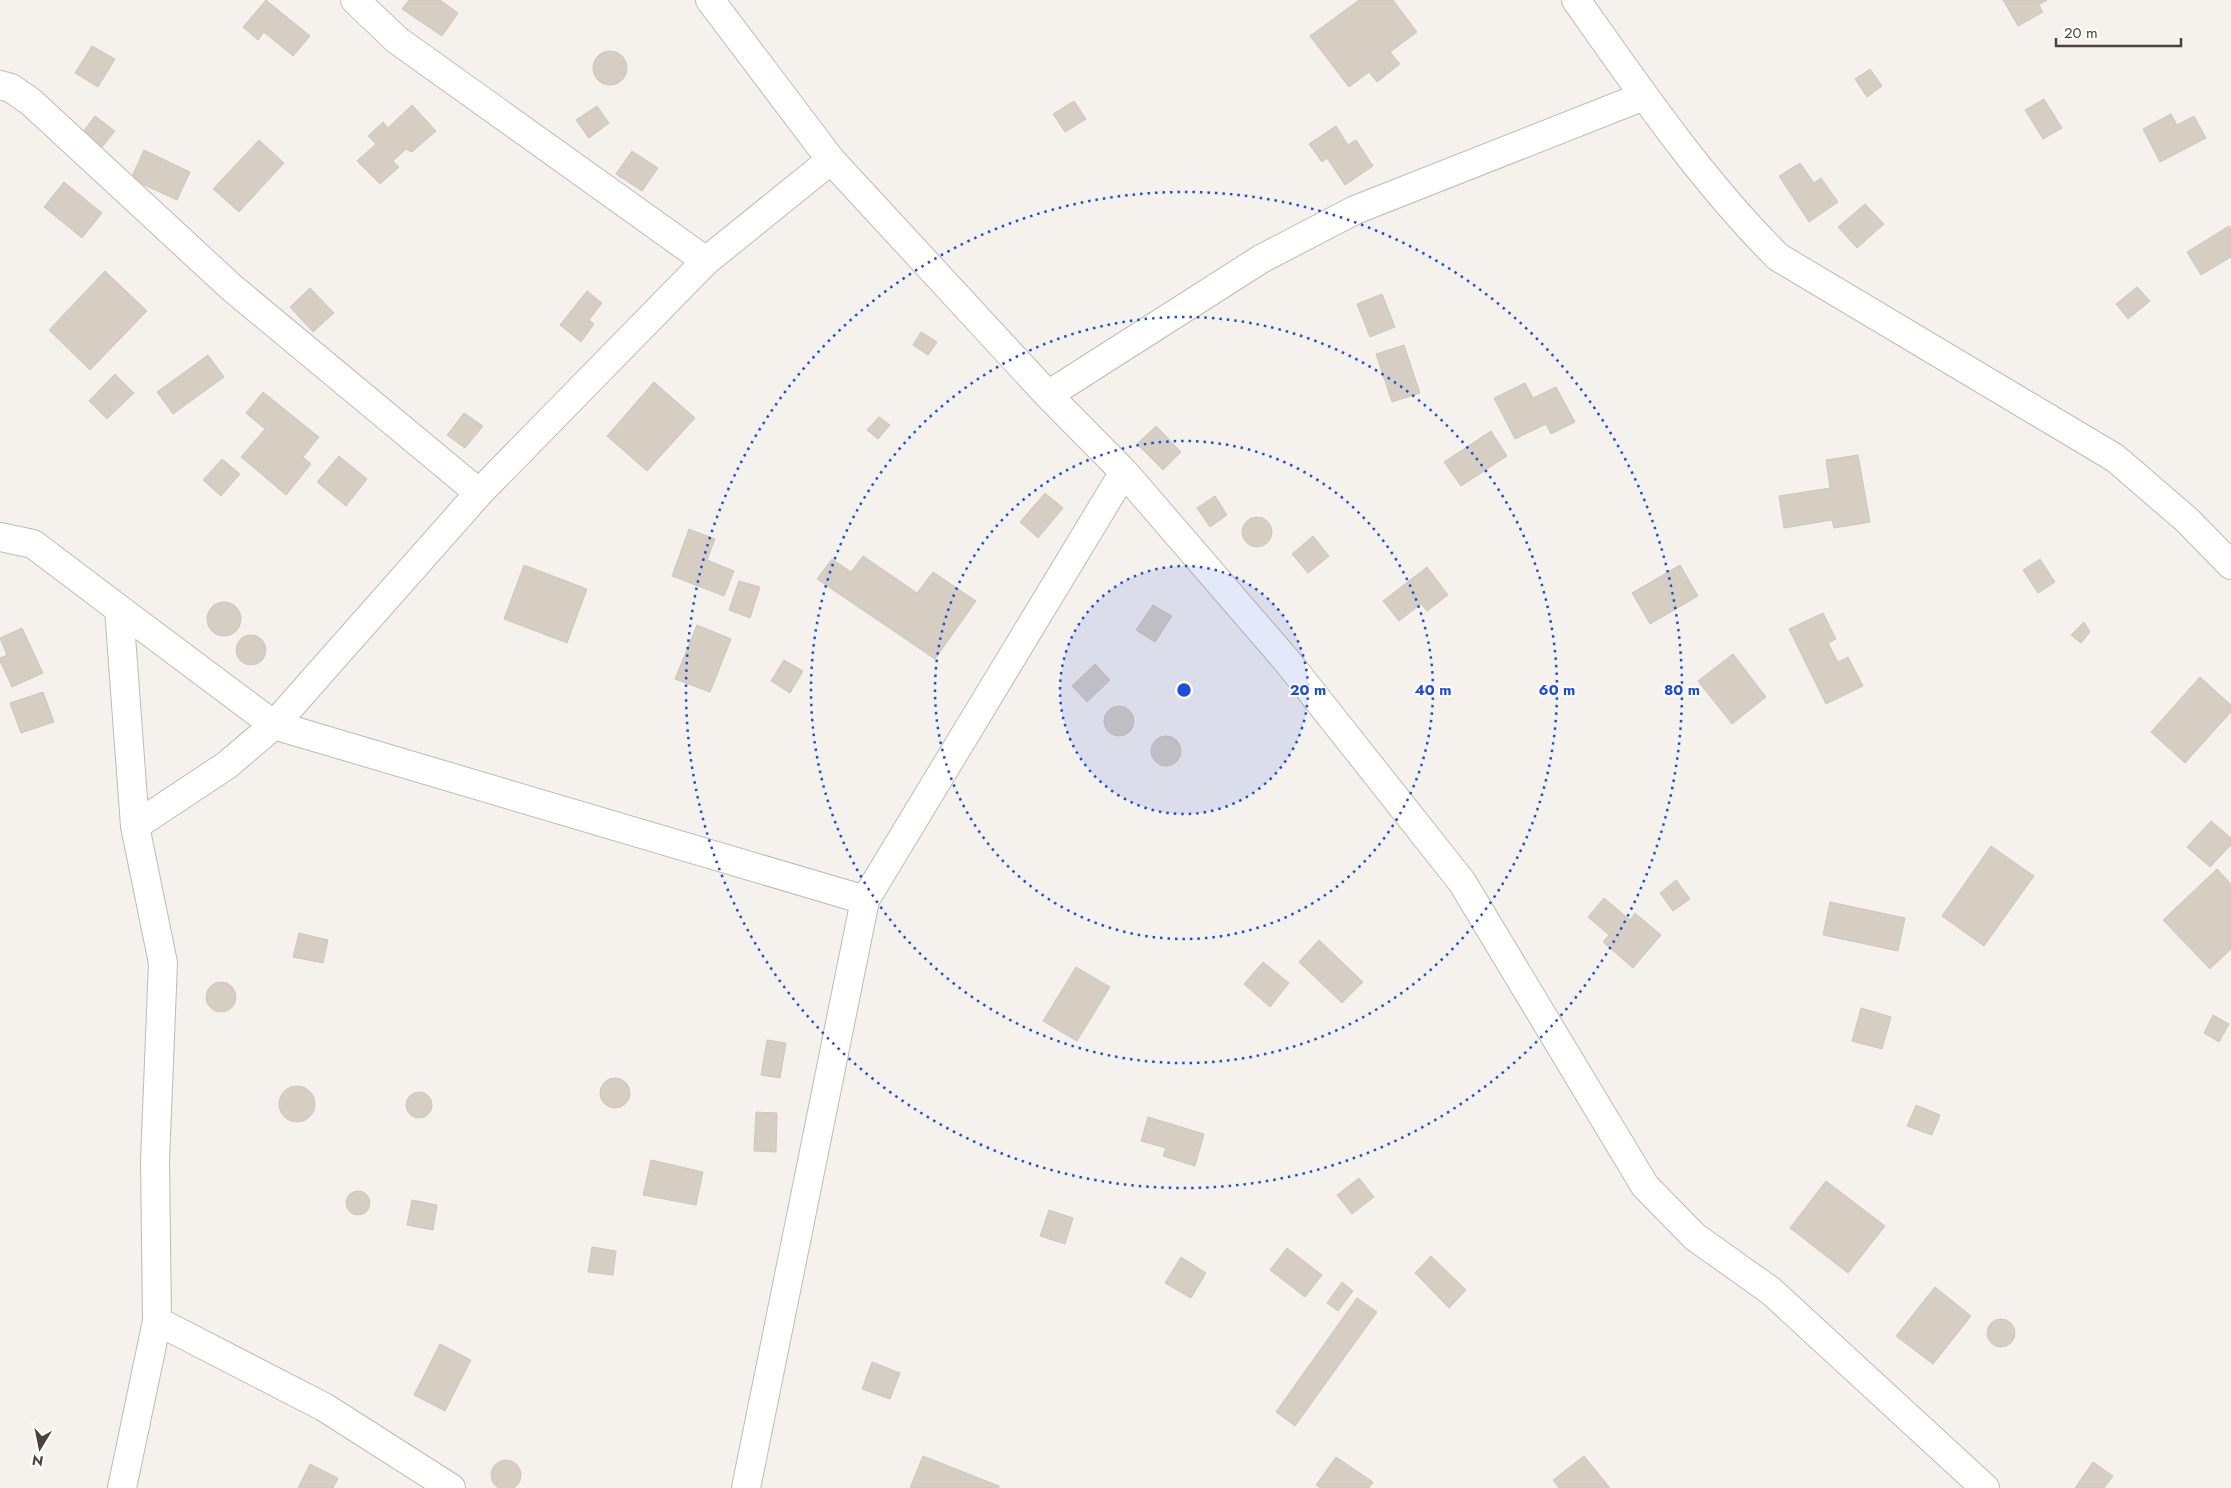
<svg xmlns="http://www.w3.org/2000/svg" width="2231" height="1488" font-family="Jost,sans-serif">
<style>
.building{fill:#d6cec3;stroke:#d0c6b7}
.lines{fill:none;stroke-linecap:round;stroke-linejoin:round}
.minor-casing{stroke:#c0bab0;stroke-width:30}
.minor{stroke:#fff;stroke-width:28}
.ring{fill:none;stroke:#1d4ed8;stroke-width:2.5;stroke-dasharray:2.5 5}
.centre{fill:#1d4ed8;stroke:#fff;stroke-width:2.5}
.ring-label{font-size:15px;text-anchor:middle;font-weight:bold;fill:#1d4ed8;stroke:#fff;stroke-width:4;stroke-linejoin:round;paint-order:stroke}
</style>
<rect width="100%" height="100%" fill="#f5f2ed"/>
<path class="building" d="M266,0L310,36L293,56L264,32L258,40L243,27Z
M409,0H440L458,13L442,36L402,9Z
M1359,0H1393L1417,32L1390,52L1400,64L1377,82L1369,72L1349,87L1310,36Z
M2003,0H2047L2039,5L2043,12L2018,26Z
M92,46L115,59L98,87L75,73Z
M593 68a17 17 0 1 1 34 0a17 17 0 1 1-34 0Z
M1870,69L1882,86L1867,97L1855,79Z
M2044,99L2062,128L2043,139L2025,110Z
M1074,101L1086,119L1065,132L1053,114Z
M412,105L436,131L412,152L406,149L393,161L399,167L380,184L357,161L376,144L368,136L383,122L388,128Z
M597,106L609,123L589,138L576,120Z
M2171,114L2177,125L2194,116L2206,138L2160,162L2143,129Z
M95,116L115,131L98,152L79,137Z
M1336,126L1348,145L1356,140L1373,166L1345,185L1327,158L1322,162L1309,144Z
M259,140L284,163L239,212L213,189Z
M144,150L190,172L177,200L131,179Z
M632,151L658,168L642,191L616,174Z
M1800,163L1814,183L1821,178L1838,202L1809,222L1779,176Z
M64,182L102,213L82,238L44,207Z
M1865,204L1884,224L1857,248L1838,227Z
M2229,226L2231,230V257L2201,275L2187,252Z
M105,271L147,311L90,370L49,330Z
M2137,287L2150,301L2128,319L2116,304Z
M310,288L334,313L313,332L290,307Z
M587,291L602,303L589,320L594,324L581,342L560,325Z
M1382,294L1395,327L1370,337L1357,304Z
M921,332L937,342L928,355L913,345Z
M1404,345L1420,393L1392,402L1376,354Z
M208,355L224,377L173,414L157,392Z
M115,374L134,393L107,419L89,401Z
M654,382L695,418L647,471L607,436Z
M1525,383L1533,398L1556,387L1575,422L1551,434L1546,424L1515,439L1494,398Z
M263,392L319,437L303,457L311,464L286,495L241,457L265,429L246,413Z
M464,413L483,426L465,448L447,435Z
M879,417L890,425L878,439L867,430Z
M1156,426L1181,452L1163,470L1137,444Z
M1491,431L1507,456L1461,486L1444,462Z
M1858,455L1870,522L1834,528L1832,520L1784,528L1779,496L1830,488L1826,460Z
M339,456L367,479L346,506L317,482Z
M222,459L240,474L221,496L203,480Z
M1045,493L1063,508L1038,538L1020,522Z
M1215,496L1227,515L1210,527L1197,508Z
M1242 532a15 15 0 1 1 30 0a15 15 0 1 1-30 0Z
M689,529L715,539L707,560L734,571L724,596L672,576Z
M1313,536L1329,556L1308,573L1292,554Z
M863,556L917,593L933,572L976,601L935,659L817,579L832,559L851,572Z
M2040,559L2055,582L2038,593L2023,570Z
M524,565L587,589L567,643L504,619Z
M1680,565L1698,596L1650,624L1632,593Z
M1427,567L1448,595L1427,611L1421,604L1399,621L1383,601Z
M739,581L760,587L750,618L729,610Z
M207 619a17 17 0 1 1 34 0a17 17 0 1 1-34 0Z
M1153,605L1172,616L1155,642L1136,630Z
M1823,613L1836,639L1828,643L1838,662L1848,657L1863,686L1826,704L1789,629Z
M2084,622L2090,632L2081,643L2071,635Z
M697,625L731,639L710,692L675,679Z
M22,628L43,673L12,687L0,661V658L7,655L0,638Z
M236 650a15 15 0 1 1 30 0a15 15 0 1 1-30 0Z
M1733,654L1766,697L1732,724L1698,681Z
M784,660L803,671L790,693L771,681Z
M1095,664L1110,680L1087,702L1072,686Z
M2200,677L2231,705V712L2185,763L2151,732Z
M43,692L54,722L21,733L10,703Z
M1104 721a15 15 0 1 1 30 0a15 15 0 1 1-30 0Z
M1151 751a15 15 0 1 1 30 0a15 15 0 1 1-30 0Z
M2211,821L2231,838V845L2210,867L2187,847Z
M1991,846L2034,876L1984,946L1942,916Z
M2217,869L2231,884V949L2210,969L2163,920Z
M1676,880L1690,899L1673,911L1660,893Z
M1604,898L1630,920L1635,913L1661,935L1633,968L1603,942L1609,935L1588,917Z
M1830,902L1905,918L1898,951L1823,935Z
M299,933L328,940L323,963L293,957Z
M1319,940L1363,982L1342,1003L1299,962Z
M1263,962L1289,983L1270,1007L1244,984Z
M1076,967L1110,987L1077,1041L1043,1021Z
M206 997a15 15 0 1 1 30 0a15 15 0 1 1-30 0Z
M1861,1008L1891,1017L1882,1049L1852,1041Z
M2213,1015L2229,1024L2219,1042L2204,1033Z
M767,1040L786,1043L780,1078L761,1075Z
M600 1093a15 15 0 1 1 30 0a15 15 0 1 1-30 0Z
M279 1104a18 18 0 1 1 36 0a18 18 0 1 1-36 0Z
M406 1105a13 13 0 1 1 26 0a13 13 0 1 1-26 0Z
M1916,1105L1940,1115L1932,1135L1907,1126Z
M756,1112L777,1113L776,1152L754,1151Z
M1148,1117L1204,1134L1195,1166L1163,1156L1166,1148L1141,1141Z
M651,1160L703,1172L696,1205L643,1195Z
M1359,1178L1374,1197L1352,1214L1337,1195Z
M1826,1181L1885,1226L1848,1273L1790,1228Z
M346 1203a12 12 0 1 1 24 0a12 12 0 1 1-24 0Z
M412,1200L437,1205L433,1230L407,1225Z
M1049,1210L1073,1218L1065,1244L1040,1236Z
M592,1247L616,1251L613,1275L588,1272Z
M1287,1248L1322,1275L1305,1297L1270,1270Z
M1431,1256L1466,1290L1449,1308L1415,1273Z
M1181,1257L1206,1273L1191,1298L1165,1283Z
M1342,1282L1353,1291L1338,1311L1327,1303Z
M1935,1287L1971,1316L1933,1364L1896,1336Z
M1357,1298L1377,1312L1295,1426L1276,1412Z
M1987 1333a14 14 0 1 1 28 0a14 14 0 1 1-28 0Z
M440,1344L471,1360L445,1411L414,1395Z
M872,1362L900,1373L890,1399L862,1389Z
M923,1456L999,1486V1488H910Z
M1584,1456L1610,1488H1559L1553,1480Z
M1336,1457L1373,1482L1369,1488H1321L1316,1485Z
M491 1475a15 15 0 1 1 30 0a15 15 0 1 1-30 0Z
M2093,1462L2113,1476L2104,1488H2075Z
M310,1464L338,1478L333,1488H298Z"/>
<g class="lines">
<defs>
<path id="minor" d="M355,0L397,40L706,261
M710,0L831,160L1048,395L1124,472L1287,661L1462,882L1645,1186L1695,1237L1771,1291L1985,1488
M1576,0C1639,89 1701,180 1778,257L2115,458L2187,520L2231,565
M0,85L11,88L31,102L231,287L479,493
M1048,395L1261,259L1355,210L1644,96
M0,537L33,544L119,609L135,826L163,963L155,1160L157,1321L122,1488
M119,609L274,725L479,493L706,261L831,160
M135,826L227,765L274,725L865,900
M157,1321L324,1407L451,1488
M746,1488L865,900L1124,472"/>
</defs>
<use href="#minor" class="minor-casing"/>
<use href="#minor" class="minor"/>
</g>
<circle cx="1184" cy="690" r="124" fill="#1d4ed8" fill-opacity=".12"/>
<g class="ring">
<circle cx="1184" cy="690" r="124"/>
<circle cx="1184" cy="690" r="249"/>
<circle cx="1184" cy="690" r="373"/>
<circle cx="1184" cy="690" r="498"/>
</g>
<circle cx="1184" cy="690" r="8" class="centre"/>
<g class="ring-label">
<text x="1308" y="695">20 m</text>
<text x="1433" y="695">40 m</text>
<text x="1557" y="695">60 m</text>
<text x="1682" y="695">80 m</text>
</g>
<g transform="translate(40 1448) rotate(190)" stroke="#ffffff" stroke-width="4" paint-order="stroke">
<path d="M0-4L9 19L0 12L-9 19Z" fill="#49433b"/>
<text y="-8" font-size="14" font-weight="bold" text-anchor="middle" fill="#49433b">N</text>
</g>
<path d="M2056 38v8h125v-8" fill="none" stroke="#49433b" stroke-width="2.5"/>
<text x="2064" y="38" font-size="15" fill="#49433b" stroke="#ffffff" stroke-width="4" paint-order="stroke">20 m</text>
</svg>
